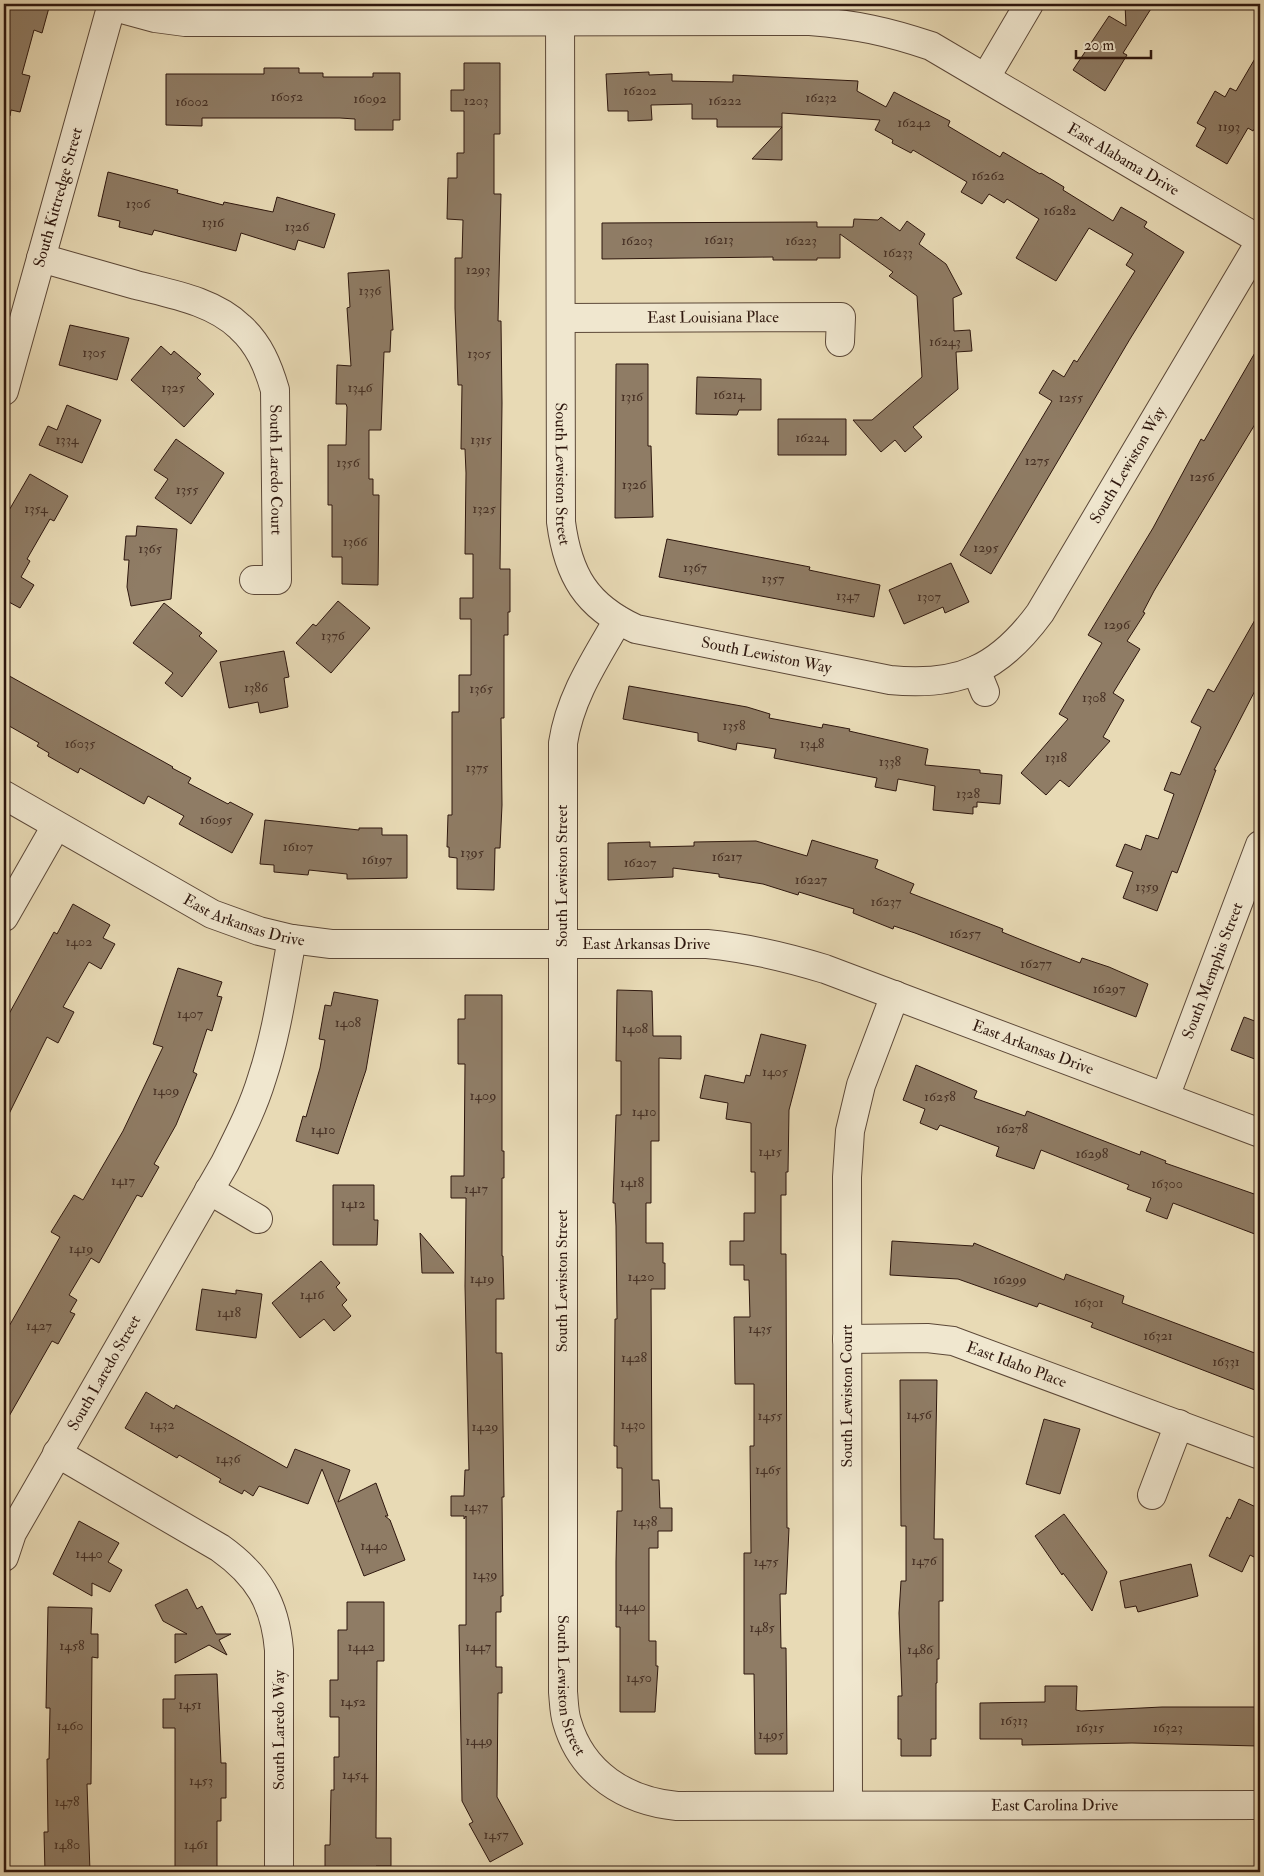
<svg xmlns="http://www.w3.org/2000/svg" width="1264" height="1876" font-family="'IM FELL Double Pica',serif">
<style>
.building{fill:#8f7c65;stroke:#2e170e}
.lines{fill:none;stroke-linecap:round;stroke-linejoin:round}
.minor-casing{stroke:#5c4838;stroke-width:30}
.minor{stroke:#f0e7cf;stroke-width:28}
.labels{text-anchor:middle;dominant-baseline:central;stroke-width:4;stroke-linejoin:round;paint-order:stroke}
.number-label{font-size:14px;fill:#463024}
.street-label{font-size:16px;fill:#2e170e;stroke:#f0e7cf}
</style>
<rect width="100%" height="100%" fill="#e8dab5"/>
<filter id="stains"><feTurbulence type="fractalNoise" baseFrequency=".004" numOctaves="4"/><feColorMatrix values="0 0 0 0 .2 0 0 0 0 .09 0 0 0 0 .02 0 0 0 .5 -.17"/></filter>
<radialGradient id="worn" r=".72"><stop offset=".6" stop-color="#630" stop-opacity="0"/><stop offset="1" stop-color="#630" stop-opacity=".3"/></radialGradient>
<path class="building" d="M8,4H50L42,33L34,30L22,74L30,76L20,112L11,110L10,116L4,115V18Z
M1125,4H1154L1123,53L1127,55L1105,91L1073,70L1109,16L1126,26Z
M1260,50V120L1253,131L1248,128L1227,164L1196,146L1206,128L1197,123L1215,91L1225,97L1230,88L1236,91Z
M464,63H500V134H494V194H501L498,321H501L502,403L500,569H510V612H508V635H504V718H501L502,805L500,848H495L494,890L457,889V858L449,857V847H447L448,815H452V712H459V675H471V619H460V598H473V554H465L466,473L465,449H461L462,385H458L455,308V258H462L463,220L447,219L448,178H457V153H464V111H451V90H464Z
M264,68H299V73H323V77H373V73H400V120H393V130H355V119L340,118H202V126L166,125V74H264Z
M649,72V75L672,74V81L733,82V75L858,81L857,91L886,107L894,92L950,121L948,126L1000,157L1003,152L1040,174L1041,173L1064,187L1063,190L1113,221L1121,207L1147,222L1144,227L1184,252L1130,339L991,574L960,555L1052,401L1039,393L1053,370L1064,377L1074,360L1077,362L1135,271L1126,265L1133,254L1089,228L1056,281L1016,258L1039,219L1007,199L1004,203L989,194L982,204L961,192L967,182L913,150L911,153L892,143L893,140L875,130L880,120L782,113V160L752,159L782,127H717V119H692V104L651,105L652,120L628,121V111H608L606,74Z
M108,172L178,190L177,193L223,205L224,202L273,212L277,197L335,214L324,248L298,240L295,250L241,233L236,251L154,230L152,235L119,227L120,221L98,216Z
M881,217L900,231L907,221L925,234L919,244L946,264L962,294L953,298L954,331L970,330L972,351L956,352L958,389L913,427L922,437L905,452L895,440L881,452L853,420H872L922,377L917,296L889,276L893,272L840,234V258H817V260H773V257L602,259V223L817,222V227H853L854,219L878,220Z
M389,270L393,330H391L390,352H384L381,430H369V479H373V495H379L378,585L342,584V557H332V505H328V445H346L347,407L346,404H336L337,365L351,366L347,308L350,307L348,273Z
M70,325L129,338L117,380L59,365Z
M1260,344V416L1154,591L1143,612L1145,613L1127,641L1140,649L1113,693L1124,700L1103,737L1110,741L1069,787L1060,780L1046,795L1021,773L1068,719L1059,714L1102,643L1088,635L1153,528L1201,439L1204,441Z
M161,346L171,355L174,351L201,374L197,378L214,394L184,427L131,380Z
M616,364H648V446H651L653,517L615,518Z
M697,377L761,379V410H739L737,415L696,414Z
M67,405L101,420L82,463L39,445L48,426L57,430Z
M778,419H846V455H778Z
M176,439L224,473L191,524L155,498L168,479L154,470Z
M30,474L68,496L54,521L50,519L27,559L30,561L21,577L34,585L20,608L7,601L4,606V519Z
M137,526L177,529L171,599L131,606L127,587L129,560H124L126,536H136Z
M667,539L810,567L809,570L880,585L874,617L659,577Z
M951,563L969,602L945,613L943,607L904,624L889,590Z
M338,601L370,628L331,673L296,643L313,624L316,626Z
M164,603L202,633L199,636L217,651L182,697L165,683L173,673L133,643Z
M1260,611V681L1214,770H1216L1177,873L1172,871L1157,911L1123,898L1133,872L1116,866L1125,844L1141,850L1146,835L1158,839L1174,794L1164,790L1171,772L1180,775L1201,727L1191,722L1208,689L1214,692Z
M284,651L289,677L284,678L288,707L260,713L258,702L229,708L220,662Z
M4,673L173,767L172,768L191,778L188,783L228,804L230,802L253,814L232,853L179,824L184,816L148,796L144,804L80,768L78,773L48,756L49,753L37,746L39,743L4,723Z
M629,686L747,707L770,714L769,718L822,728L823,724L850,729L849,731L928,749L925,765L980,770V773L1002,775L1000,804L977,802V807H973V814L933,810L935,786L898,779L896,791L875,787L877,778L774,758L776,749L737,743L736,750L698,741V733L623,719Z
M265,820L359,830V828H382V835H407V878L347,879V874L309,870L308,875L274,872V865L260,864Z
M812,840L878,860L875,868L914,884L910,893L1003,929L1002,932L1034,945L1080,963L1082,958L1109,967L1148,984L1136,1017L915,933L894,926L893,929L853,913L854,909L799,892L798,895L763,884L719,877V874L673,868V877L608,880V843L650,842V847L694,846V842L756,841L807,856Z
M73,904L110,925L103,938L115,944L101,969L89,962L63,1007L74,1012L58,1043L47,1037L4,1124V1023L54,932L57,934Z
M178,968L222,982L217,996L222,997L212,1031L207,1029L193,1072L197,1074L176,1125L154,1164L159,1167L142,1197L137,1195L99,1263L91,1258L69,1295L77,1300L70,1312L75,1314L58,1344L52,1341L4,1425V1335L60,1237L51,1232L74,1195L83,1200L123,1131L163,1047L153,1044Z
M617,990L652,991L653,1036H681V1059L659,1058V1141H651V1203H646V1243H663V1263H665V1289H651L652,1480H659L660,1508H672V1531H658V1548H649V1641H656V1666H658L655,1712H620V1627H616V1562L617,1511H622V1468H617V1446H614L615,1319H617L616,1226L615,1203H613L616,1115H621V1061H616Z
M334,992L378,1000L366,1070L338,1154L296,1141L303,1116L306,1117L320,1068L325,1040L319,1039L325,1005L331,1006Z
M465,995H502V1151H504V1178H502V1256H503L504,1299H496V1353H502L504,1497H502L503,1596H501V1612H496V1667H502V1693H498L497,1797L523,1844L490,1862L469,1824L473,1822L462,1801L459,1625H466V1516L464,1519V1516H451V1496H464L465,1470H469L465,1286L466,1198H451V1176H464L465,1064H458V1019H465Z
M1244,1017L1260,1023V1061L1231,1050Z
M761,1034L806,1045L789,1110L788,1172H786V1195H781V1254H786L787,1528H789L786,1594H780L781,1648H786L787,1754H755L754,1674H744V1553H751L750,1446H754V1384H735L734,1317H750L749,1280H744V1265H730V1241H744V1213H755V1172H751V1123L726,1119L728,1103L700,1098L705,1075L744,1083L746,1075L750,1076Z
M916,1065L977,1091L974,1098L1025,1116L1027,1111L1140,1155L1141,1151L1166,1161L1165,1163L1260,1196V1236L1173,1203L1167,1219L1146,1211L1151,1198L1127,1189L1129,1185L1041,1150L1034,1169L996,1156L999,1147L940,1125L937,1130L920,1123L925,1109L903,1100Z
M333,1185H374V1220H378L377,1245H333Z
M420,1233L454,1273H422Z
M892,1241L973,1246L974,1243L1064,1280L1066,1274L1124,1296L1122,1303L1260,1355V1392L1091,1327L1093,1323L1039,1303L1037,1307L958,1279L890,1275Z
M321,1261L340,1283L336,1287L347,1300L342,1305L351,1316L334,1331L324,1319L300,1338L272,1303Z
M202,1289L236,1294V1290L262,1294L256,1338L196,1330Z
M900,1380H937L934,1539H943V1601H939V1659H937V1683H936V1739H931V1756H901V1739H898V1696H902L899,1613L901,1581H906V1526H901Z
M146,1392L174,1409L176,1405L287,1468L295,1449L350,1470L338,1502L376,1483L388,1516H385L390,1520L405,1560L364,1576L322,1469L308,1504L259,1486L253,1496L244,1490L242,1494L219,1482L221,1479L179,1455L177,1458L125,1428Z
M1044,1419L1080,1429L1060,1494L1026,1484Z
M1239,1499L1260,1509V1560L1250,1555L1242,1572L1209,1556L1227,1517L1230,1519Z
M1064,1514L1107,1572L1092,1611L1063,1573L1062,1575L1035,1536Z
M79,1521L119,1543L108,1562L122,1570L110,1592L92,1583V1596L53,1574Z
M1191,1564L1198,1596L1138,1612L1136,1606L1125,1608L1120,1581Z
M187,1589L197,1609L202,1606L216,1634H231L219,1640L227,1655L209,1645L175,1663V1634H187L163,1621L155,1605Z
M347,1602H384V1661H377L376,1838H391V1866H376V1872H325V1845H330L331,1790H334V1757H339V1717H330V1680H338V1630H347Z
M48,1607L92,1608L91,1634H98V1658L92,1657L91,1784H87L90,1872H45L44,1832H48L47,1759H49L50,1708H46Z
M217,1674L221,1763H226V1798H221V1821H217V1872H175V1728H163V1699H175V1675Z
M1045,1686H1077L1076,1710L1081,1711L1162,1707H1258V1713H1260V1744L1258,1746L1132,1743L1022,1745V1739H980V1703L1045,1702Z"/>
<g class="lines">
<defs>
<g id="minor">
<path id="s1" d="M560,4L561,522C568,575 586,606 636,629L890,680C959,687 999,669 1040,613L1260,242"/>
<path id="s2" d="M111,6L155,18L185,22L810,21C857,25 886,31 931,46L1260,240"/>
<path d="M986,77L1029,4"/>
<path id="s3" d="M41,258C73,267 104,276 136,285C171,294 213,301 240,327C259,344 268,366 275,390L277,580H254"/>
<path id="s4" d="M561,318L841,317L840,342"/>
<path id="s5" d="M4,391L112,4"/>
<path id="s6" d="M618,620C595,660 570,697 563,743V1692C564,1702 564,1713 567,1722C582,1774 626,1801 677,1806L1260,1805"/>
<path d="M976,670L985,692"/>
<path id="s7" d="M4,795L212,914L259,931L292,939L331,944H707C748,948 786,957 825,969L1260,1133"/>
<path d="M4,917L56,826"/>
<path id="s8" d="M1165,1097L1260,845"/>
<path d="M209,1190L258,1219"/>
<path id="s9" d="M847,1339L927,1338L953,1341L1260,1455"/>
<path d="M57,1453L220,1548C258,1575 275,1603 279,1650V1872"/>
<path d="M1152,1495L1179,1424"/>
<path id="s10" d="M4,1557L12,1533L225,1163C239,1135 253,1108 262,1078C277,1033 283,986 292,939"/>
<path d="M848,1805L847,1177L850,1131L861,1085L895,995"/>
</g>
</defs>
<use href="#minor" class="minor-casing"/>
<use href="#minor" class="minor"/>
</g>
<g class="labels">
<g class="number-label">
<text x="640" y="90">16202</text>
<text x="287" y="96">16052</text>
<text x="821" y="97">16232</text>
<text x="370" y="98">16092</text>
<text x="476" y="100">1203</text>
<text x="725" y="100">16222</text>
<text x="192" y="101">16002</text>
<text x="914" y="122">16242</text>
<text x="1229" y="126">1193</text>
<text x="988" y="175">16262</text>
<text x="138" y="203">1306</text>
<text x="1060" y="210">16282</text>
<text x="213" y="222">1316</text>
<text x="297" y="226">1326</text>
<text x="719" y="239">16213</text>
<text x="637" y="240">16203</text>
<text x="801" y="240">16223</text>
<text x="898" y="252">16233</text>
<text x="478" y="269">1293</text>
<text x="370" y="290">1336</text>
<text x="945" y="341">16243</text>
<text x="94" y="352">1305</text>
<text x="479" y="353">1305</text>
<text x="173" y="387">1325</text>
<text x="360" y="387">1346</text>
<text x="729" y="394">16214</text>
<text x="632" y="396">1316</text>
<text x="1071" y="397">1255</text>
<text x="812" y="437">16224</text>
<text x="67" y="439">1334</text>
<text x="481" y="439">1315</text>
<text x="1037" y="460">1275</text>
<text x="348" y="462">1356</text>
<text x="1202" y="476">1256</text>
<text x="634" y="484">1326</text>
<text x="187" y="489">1355</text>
<text x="36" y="508">1354</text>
<text x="484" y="508">1325</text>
<text x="355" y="541">1366</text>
<text x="986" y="547">1295</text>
<text x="150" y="548">1365</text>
<text x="695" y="567">1367</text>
<text x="773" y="578">1357</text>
<text x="848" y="595">1347</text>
<text x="929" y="596">1307</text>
<text x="1117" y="624">1296</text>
<text x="333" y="635">1376</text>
<text x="256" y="687">1386</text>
<text x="481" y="688">1365</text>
<text x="1094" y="697">1308</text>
<text x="734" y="725">1358</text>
<text x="80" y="743">16035</text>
<text x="812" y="743">1348</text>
<text x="1056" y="757">1318</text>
<text x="890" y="761">1338</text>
<text x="477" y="767">1375</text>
<text x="968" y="793">1328</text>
<text x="216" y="819">16095</text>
<text x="298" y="846">16107</text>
<text x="472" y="852">1395</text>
<text x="727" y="856">16217</text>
<text x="377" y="859">16197</text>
<text x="640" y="862">16207</text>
<text x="811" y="879">16227</text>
<text x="1147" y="886">1359</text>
<text x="886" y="901">16237</text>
<text x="965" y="933">16257</text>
<text x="79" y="941">1402</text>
<text x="1036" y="963">16277</text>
<text x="1109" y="988">16297</text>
<text x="190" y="1013">1407</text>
<text x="348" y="1022">1408</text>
<text x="635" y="1028">1408</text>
<text x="775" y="1071">1405</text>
<text x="166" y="1090">1409</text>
<text x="483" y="1095">1409</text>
<text x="940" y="1096">16258</text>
<text x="644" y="1111">1410</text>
<text x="1012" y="1128">16278</text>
<text x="323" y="1129">1410</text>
<text x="770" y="1151">1415</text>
<text x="1092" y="1153">16298</text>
<text x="123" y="1180">1417</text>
<text x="632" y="1182">1418</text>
<text x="1167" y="1183">16300</text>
<text x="476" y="1188">1417</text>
<text x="353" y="1203">1412</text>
<text x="81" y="1248">1419</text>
<text x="641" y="1276">1420</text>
<text x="482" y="1278">1419</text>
<text x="1010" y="1279">16299</text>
<text x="312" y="1294">1416</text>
<text x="1089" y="1302">16301</text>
<text x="229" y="1312">1418</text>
<text x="39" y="1325">1427</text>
<text x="760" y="1328">1435</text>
<text x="1158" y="1335">16321</text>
<text x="634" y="1357">1428</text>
<text x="1226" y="1361">16331</text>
<text x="919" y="1414">1456</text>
<text x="770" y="1415">1455</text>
<text x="162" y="1424">1432</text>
<text x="633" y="1424">1430</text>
<text x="485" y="1426">1429</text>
<text x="228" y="1458">1436</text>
<text x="768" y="1469">1465</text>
<text x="476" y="1506">1437</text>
<text x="645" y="1521">1438</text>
<text x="374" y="1545">1440</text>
<text x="89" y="1553">1440</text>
<text x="924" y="1560">1476</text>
<text x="766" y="1561">1475</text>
<text x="485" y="1574">1439</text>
<text x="632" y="1606">1440</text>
<text x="762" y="1627">1485</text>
<text x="72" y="1645">1458</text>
<text x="361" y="1646">1442</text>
<text x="478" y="1646">1447</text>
<text x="920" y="1649">1486</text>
<text x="639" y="1677">1450</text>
<text x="353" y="1701">1452</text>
<text x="190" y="1704">1451</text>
<text x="1014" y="1720">16313</text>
<text x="70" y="1725">1460</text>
<text x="1090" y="1727">16315</text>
<text x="1168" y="1727">16323</text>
<text x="771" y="1734">1495</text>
<text x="479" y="1740">1449</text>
<text x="355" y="1774">1454</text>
<text x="201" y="1780">1453</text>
<text x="67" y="1801">1478</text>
<text x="496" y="1834">1457</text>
<text x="67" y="1844">1480</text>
<text x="196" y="1844">1461</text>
</g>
<g class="street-label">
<text stroke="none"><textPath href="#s2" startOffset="1048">East Alabama Drive</textPath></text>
<text stroke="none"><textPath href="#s5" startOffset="201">South Kittredge Street</textPath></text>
<text stroke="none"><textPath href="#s4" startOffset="152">East Louisiana Place</textPath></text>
<text stroke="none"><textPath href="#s1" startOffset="1261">South Lewiston Way</textPath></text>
<text stroke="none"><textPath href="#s3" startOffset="365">South Laredo Court</textPath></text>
<text stroke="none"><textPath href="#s1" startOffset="470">South Lewiston Street</textPath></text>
<text stroke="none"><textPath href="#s1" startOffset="789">South Lewiston Way</textPath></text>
<text transform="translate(562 876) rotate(-90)">South Lewiston Street</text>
<text stroke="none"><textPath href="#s7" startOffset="272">East Arkansas Drive</textPath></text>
<text stroke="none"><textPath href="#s7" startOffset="678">East Arkansas Drive</textPath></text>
<text stroke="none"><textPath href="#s8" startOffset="135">South Memphis Street</textPath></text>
<text stroke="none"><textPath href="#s7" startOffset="1082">East Arkansas Drive</textPath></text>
<text transform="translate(562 1281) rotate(-90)">South Lewiston Street</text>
<text stroke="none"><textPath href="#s9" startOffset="174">East Idaho Place</textPath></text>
<text stroke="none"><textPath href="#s10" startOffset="210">South Laredo Street</textPath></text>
<text transform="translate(847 1396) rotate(-90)">South Lewiston Court</text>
<text stroke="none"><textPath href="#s6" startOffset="1079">South Lewiston Street</textPath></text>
<text transform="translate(279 1730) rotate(-90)">South Laredo Way</text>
<text stroke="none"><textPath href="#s6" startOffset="1640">East Carolina Drive</textPath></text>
</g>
</g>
<rect width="1264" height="1876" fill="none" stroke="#e8dab5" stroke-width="20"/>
<rect x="5" y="5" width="1254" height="1866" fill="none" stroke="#2e170e" stroke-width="2.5"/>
<rect x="10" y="10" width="1244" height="1856" fill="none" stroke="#2e170e"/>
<path d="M1076 50v8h75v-8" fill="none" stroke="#2e170e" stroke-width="2.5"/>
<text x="1084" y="50" font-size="15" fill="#2e170e" stroke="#f0e7cf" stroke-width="4" paint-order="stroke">20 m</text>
<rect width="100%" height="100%" filter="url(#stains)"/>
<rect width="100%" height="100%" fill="url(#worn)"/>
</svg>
